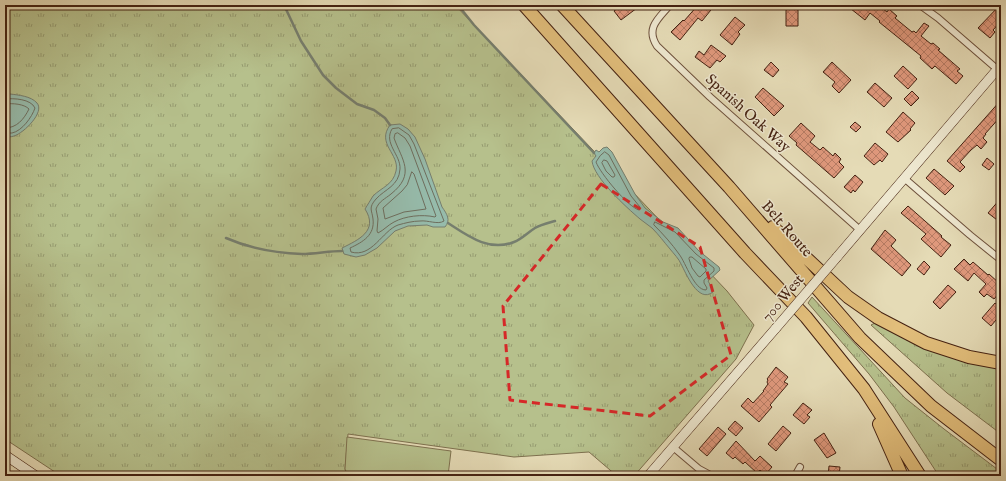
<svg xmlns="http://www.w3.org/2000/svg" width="1006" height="481" font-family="'IM FELL English',serif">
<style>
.grass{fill:url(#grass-tufts);stroke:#7e714f}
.pitch{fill:#b6c08c;stroke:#7e714f}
.water{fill:#96bbab;stroke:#767e6e}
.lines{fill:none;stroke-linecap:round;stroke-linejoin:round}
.shore{stroke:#6e6e5e;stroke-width:1}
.stream{stroke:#767e6e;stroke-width:2.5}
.building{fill:url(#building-cross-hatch);stroke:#452212}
.minor-casing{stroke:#6d503b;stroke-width:8}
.secondary-casing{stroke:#452212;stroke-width:10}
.motorway-casing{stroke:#452212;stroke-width:14}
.minor{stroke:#eee8d0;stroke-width:6}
.secondary{stroke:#eee8d0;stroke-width:9}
.motorway{stroke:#e2be7b;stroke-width:12}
.secondary-bridge-casing{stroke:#452212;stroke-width:10;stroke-linecap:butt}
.secondary-bridge{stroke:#eee8d0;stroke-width:9}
.marked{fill:none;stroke:#d62828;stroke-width:3;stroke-dasharray:8 5;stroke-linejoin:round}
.labels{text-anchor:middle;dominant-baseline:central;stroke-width:3;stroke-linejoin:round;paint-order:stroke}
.street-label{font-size:15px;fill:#452212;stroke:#eee8d0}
</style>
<defs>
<pattern id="grass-tufts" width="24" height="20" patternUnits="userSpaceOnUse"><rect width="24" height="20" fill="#b6c08c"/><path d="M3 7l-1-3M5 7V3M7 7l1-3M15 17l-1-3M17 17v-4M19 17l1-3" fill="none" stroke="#969c71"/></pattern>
<pattern id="building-cross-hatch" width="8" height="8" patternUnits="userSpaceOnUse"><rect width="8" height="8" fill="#df987c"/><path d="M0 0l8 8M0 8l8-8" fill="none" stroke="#b77c64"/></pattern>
</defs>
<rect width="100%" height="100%" fill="#e5dbb6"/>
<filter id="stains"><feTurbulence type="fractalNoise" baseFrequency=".005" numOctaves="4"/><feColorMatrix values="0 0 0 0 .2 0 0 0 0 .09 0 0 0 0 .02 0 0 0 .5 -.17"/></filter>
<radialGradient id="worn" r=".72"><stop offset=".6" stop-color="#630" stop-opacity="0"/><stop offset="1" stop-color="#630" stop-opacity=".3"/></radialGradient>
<path class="grass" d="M5,5H455L727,291L754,325L736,359L634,476H617L589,452L514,457L348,434L345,469L347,476H61L5,439Z
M812,297L905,398L944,429L1001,472V476H939L894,407L869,374L808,303Z
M875,323L929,350L977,364L1001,368V434L947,393L871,325Z"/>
<path class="pitch" d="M347,437L451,451L448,476H348L345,469Z"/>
<path class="water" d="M10,94C18,95 31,96 37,103C45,112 24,133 14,136C11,137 8,137 5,137V95Z
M400,124L408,129L415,137L425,159L442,207C447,214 451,220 445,227H433L427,225L408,226L395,231L377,248L365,255L356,257L344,254L342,248C358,240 379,231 365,209C368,205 370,200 373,196C382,187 393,185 396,171C400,154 376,144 390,125Z
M607,147L612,152L635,194L645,208L663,222L678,228L699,251L719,267L720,270L708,281L712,288L713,292C698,304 686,273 681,264C679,259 674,254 670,249C664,242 659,235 652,228C648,225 644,222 640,219C626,207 594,178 592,161L596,156L594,153L596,150L599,152L603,148Z"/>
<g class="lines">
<path class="shore" d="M5,99C14,98 31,99 35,108C32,117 22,131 12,133C10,133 7,133 5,133
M5,104C13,103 24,104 29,109C24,119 17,128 5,128
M399,128L409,135L414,144L444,221C438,225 428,220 420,221C413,221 405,223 398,225C382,231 372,258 351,252L350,248C363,242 375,235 373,219C372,210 368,208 376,199C385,189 399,186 400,169C401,155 383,143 392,129Z
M398,133L405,138L410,146L436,216L435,217C422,214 405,216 394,222C388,225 384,230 378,233L377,231L378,219L376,209C379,201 385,199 391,194C416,174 402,160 394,138L395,134Z
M605,152L609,155L631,196L640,207L639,210C628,207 600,173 596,162L600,156Z
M604,160L607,161L615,175L614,177H612L606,171L602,163Z
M412,172L414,174L426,209L404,212L385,219L383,208L402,191L407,185Z
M655,222L675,232L696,254L714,268V271L704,280V283L707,288L706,290C694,290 686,263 679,254C672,244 663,234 654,225Z
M690,257H692L706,269V271L700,277L698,276L692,268L689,259Z"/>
<path class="stream" d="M284,5L301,41L323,75L336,88L357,104L374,110L385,118L390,125
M458,5L474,25L594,153
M448,223C468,236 489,252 514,242C522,239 527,233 535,228C540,225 548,223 555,221
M226,238C251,249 274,253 302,254C315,254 329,251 342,251"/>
</g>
<path class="building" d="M622,5H641L621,20L614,11Z
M698,5H715L702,21L698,18L680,40L671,32L683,20L684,21Z
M781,5H794L798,9V26H786V10Z
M846,5H878L887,12L889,9L897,16L895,18L912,32L914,31L916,33L924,23L929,26L921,36L931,44L933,43L940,49L938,50L960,69L957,71L963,76L956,84L935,66L932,69L920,58L921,56L879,22L880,21L870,13L865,20Z
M1000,5H1001V21L993,30L995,32L990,38L978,28Z
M735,17L745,25L738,32L740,34L732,45L720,35Z
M711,45L726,56L720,62L717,60L710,68L695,57L699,51L704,55Z
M771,62L779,70L773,77L764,70Z
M832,62L851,80L839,93L832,86L835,82L823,72Z
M903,66L917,79L908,89L894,76Z
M875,83L892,98L884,107L867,92Z
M763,88L784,106L774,116L755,97Z
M912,91L919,98L911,106L904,99Z
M1001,100V116L985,134H986L983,138L987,142L981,149L977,145L971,150L960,162L965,167L960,172L947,161Z
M903,112L915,123L910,129L911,130L898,142L886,132Z
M855,122L861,127L856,132L850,127Z
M801,123L815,136L810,142L820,150L823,147L833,156L835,153L841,159L839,162L844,167L834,178L796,145L797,143L789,136Z
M875,143L888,154L882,162L880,160L874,165L864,156Z
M987,158L994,164L989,170L982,165Z
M934,169L954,186L945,195L926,178Z
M855,175L863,182L855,192L853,190L851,193L844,187Z
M1001,198V223L988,213Z
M908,206L942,236L941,237L951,245L941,257L921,239L926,234L901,213Z
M885,230L896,240L891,246L911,265L902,276L871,249Z
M964,259L970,265L973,262L988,275L989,274L999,283L996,286L1001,291L994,299L987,294L984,297L979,292L986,284L974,273L968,281L954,269Z
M924,261L930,267L924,275L917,269Z
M948,285L956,292L940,309L933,302Z
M995,303L1001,308V314L991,326L982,318Z
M776,367L788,377L784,382L788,384L770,405L772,407L759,422L741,406L748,398L753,403L764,391H763L768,384L767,382L768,380L767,379Z
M803,403L812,410L807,415L810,417L804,424L793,415Z
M735,421L743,428L736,436L728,429Z
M783,426L791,433L776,451L768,444Z
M718,427L726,434L707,456L699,449Z
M824,433L836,453L827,458L814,440Z
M736,441L755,461L760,456L772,467L765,475L760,470L757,473L745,462L743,464L735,457L733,459L726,453Z
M829,466L840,467L839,476H828Z"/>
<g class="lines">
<defs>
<path id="minor" d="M670,5C659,18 645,28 657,46L710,97L860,230
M920,5L938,18L997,69
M904,178L970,235L1001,260
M673,447L699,469L712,476
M795,476L800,467"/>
<path id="secondary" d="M837,257L1001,65
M5,455L36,476
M648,476L776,328"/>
<path id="motorway" d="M524,5L745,253L806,317L864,389L920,476
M562,5L729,187L860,338L931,406L1001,460
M773,227L848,297L878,318L926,343L969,357L1001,363
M879,424L902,476"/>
</defs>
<use href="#minor" class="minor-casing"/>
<use href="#secondary" class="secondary-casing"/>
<use href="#motorway" class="motorway-casing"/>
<use href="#minor" class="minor"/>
<use href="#secondary" class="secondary"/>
<use href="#motorway" class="motorway"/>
<defs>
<path id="secondary-bridge" d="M776,328L837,257"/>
</defs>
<use href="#secondary-bridge" class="secondary-bridge-casing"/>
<use href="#secondary-bridge" class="secondary-bridge"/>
</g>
<path class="marked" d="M601,184L700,247L731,355L650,416L510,400L503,306Z"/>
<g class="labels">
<g class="street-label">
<text transform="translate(748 113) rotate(42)">Spanish Oak Way</text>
<text transform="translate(787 229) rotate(49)">Belt Route</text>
<text transform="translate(783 298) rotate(-50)">700 West</text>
</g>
</g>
<rect width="1006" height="481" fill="none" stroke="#e5dbb6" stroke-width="20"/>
<rect x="6" y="6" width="994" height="469" fill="none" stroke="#452212" stroke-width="2"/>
<rect x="10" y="10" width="986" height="461" fill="none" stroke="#452212"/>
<rect width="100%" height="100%" filter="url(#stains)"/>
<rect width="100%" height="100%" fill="url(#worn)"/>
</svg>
